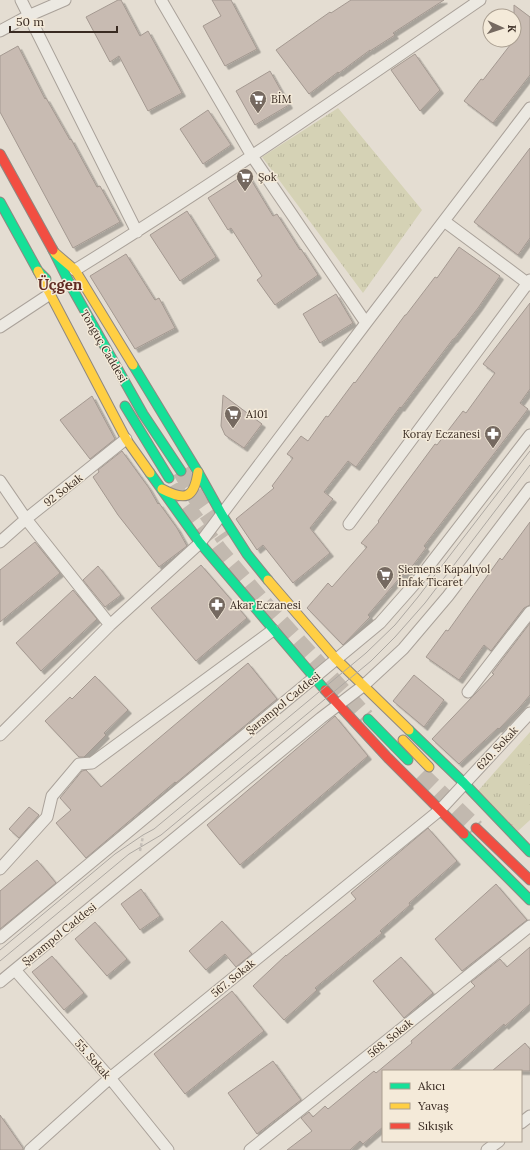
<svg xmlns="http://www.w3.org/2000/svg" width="530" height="1150" font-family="Lora,serif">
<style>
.park{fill:url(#park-tufts)}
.building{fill:#c8bbb2;stroke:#a49991;filter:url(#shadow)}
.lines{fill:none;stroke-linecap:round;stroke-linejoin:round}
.primary-tunnel{stroke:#c2b9af;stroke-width:17;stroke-dasharray:17 8;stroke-linecap:butt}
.street-casing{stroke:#aaa29a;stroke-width:13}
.fast-casing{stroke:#8f8881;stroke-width:11}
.slow-casing{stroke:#8f8881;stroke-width:11}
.jam-casing{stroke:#8f8881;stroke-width:11}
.path{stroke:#c5bfb8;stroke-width:2.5;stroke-dasharray:3 2;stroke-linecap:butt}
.street{stroke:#ece9e2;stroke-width:11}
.fast{stroke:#16e098;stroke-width:9}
.slow{stroke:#ffcf43;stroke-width:9}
.jam{stroke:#f24e42;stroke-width:9}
.tram{stroke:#ada8a2;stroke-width:1}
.labels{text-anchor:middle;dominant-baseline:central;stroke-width:3;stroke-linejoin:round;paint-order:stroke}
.poi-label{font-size:11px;fill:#392b22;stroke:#f4ead9;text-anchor:start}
.street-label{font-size:11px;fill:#392b22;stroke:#f4ead9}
.district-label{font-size:15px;font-weight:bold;fill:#622c24;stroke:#f4ead9}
</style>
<defs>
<pattern id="park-tufts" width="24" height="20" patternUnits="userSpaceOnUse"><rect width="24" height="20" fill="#d5d2b5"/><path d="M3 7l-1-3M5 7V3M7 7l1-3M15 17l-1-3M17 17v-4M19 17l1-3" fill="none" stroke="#b8b49b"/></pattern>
<filter id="shadow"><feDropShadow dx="3.5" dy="3.5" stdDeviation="0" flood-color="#0004"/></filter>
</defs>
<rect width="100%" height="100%" fill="#e4ddd2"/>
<path class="park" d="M338,108L422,210L363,293L262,157Z
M530,732V820L518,831L477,792Z"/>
<path class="building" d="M118,0H121L140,36L148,31L182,93L148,111L119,56L110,62L86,17Z
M212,0H231L257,49L225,66L203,26L221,16Z
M351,0H444L393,33L395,35L370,51V50L339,73L338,72L309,94L276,50L330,12L331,13Z
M514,5L530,17V75L493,123L464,101L481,79L483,80L514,40Z
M18,46L45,99L46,98L70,140L71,139L97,187L100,186L120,222L73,248L0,112V56Z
M415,54L440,90L420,111L391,70Z
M270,71L289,105L255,125L236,91Z
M208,110L231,145L203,164L180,129Z
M530,148V238L518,255L474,222Z
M247,173L273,216L277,214L300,250L301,249L318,275L275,305L257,280L262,276L231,228L228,230L208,198Z
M187,211L216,257L180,281L150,235Z
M459,247L500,276L478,308L454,339H453L401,408L400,407L356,467L348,461L324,492L333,499L310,528L330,553L293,583L263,545L257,550L236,519L274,488L272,486L293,458L287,454L301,436L308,441L326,416L328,417L354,382L355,383L405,315H406L435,277L437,278Z
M126,254L155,300L159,298L175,328L135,349L90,276Z
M336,294L353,323L320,343L303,314Z
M530,303V389L520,403L528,409L424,546L426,548L405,576L403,574L368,615L370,617L343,645L307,608L328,583L332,587L367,547L361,543L379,522L378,521L415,471L435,444L437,445L463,411L466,413L495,373L483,364Z
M223,395L262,424L244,448L225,435L221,426Z
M92,396L115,439L90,459L60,420Z
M122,451L149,488L158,504L159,503L177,528L187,546L159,567L118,515L93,477L99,472L98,470Z
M530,522V605L524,608L491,651L484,645L459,680L426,657L446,630L448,631L500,558L502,560Z
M35,542L60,573L0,622V570Z
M201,565L247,618L196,661L151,608Z
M98,566L121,595L105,607L83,580Z
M73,590L97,619L41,671L16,643Z
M530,623V695L520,707L499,729L498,728L459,764L432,739L494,674L492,673Z
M248,663L277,699L176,783L175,782L86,858L56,823L71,810L60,798L82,771L86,770L101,787Z
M414,675L444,700L424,727L393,701Z
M95,676L128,710L104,733L106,735L84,757H79L45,721L70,697L72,699Z
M335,716L368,756L240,865L207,825Z
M29,807L39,815L19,838L9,829Z
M428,828L457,861L409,903L410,905L380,931L382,933L315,988L317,990L284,1020L253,986L286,955V956L356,899L351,893Z
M37,860L56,883L0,929V891Z
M496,884L527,920L462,971L435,939Z
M141,889L160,916L140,930L121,904Z
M222,921L252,954L236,967L225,954L206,970L189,951Z
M95,922L127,959L107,976L75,939Z
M530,947V1004L505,1026L504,1024L450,1071H383V1127L363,1144L360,1141L350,1150H287L312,1131L301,1118L309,1112L313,1117L325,1106L328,1109L374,1071L376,1073L412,1043L411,1041L475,986L471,982L500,959L507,967Z
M52,956L84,993L64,1010L32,972Z
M401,957L433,993L404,1018L373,981Z
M232,991L264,1031L185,1094L154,1054Z
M525,1043L530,1049V1071H492Z
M273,1061L301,1100L257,1134L228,1093Z
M0,1115L23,1148V1150H0Z"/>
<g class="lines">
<path class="primary-tunnel" d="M181,471L198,501L224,538
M173,485L185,505L219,550L262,601L366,717
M421,774L476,828"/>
<defs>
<path id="street" d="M21,0L137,232
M161,0L252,156L366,323
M0,31L28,16L65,0
M444,221L530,285
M75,270C213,185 346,92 480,0
M0,327L50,294
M0,481L26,519L110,625
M349,524L530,280
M0,542L26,519L126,439
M468,692L530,612
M0,735L110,625L200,543L366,323L530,108
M0,869L47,817L52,796L79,764L92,763L273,630
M0,938L380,623L418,580L530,435
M15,970L110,1078L168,1150
M0,982L321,718L363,686L403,649L448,596L530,488
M521,1123L530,1116
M30,1150L110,1078L440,810L530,713
M250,1150L530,926
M487,1150L499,1141"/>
<path id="fast" d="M0,202L38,271L46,279
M53,250L72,288L143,414L181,471
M133,365L198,472L222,515L247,554L268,580
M125,406L169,478
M150,473L200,543L325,690
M368,719L408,760
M409,730L464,783L530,852
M464,834L530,900"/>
<path id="slow" d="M55,253L75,270L133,365
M38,271L126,439L150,473
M162,489C185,501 194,499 198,472
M268,580L336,659L409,730
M403,740L429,767"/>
<path id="jam" d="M0,154L53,250
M325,690L388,758L464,834
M476,828L530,880"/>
</defs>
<use href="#street" class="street-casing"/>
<use href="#fast" class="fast-casing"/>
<use href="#slow" class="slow-casing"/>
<use href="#jam" class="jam-casing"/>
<path class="path" d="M140,851L143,836"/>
<use href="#street" class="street"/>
<use href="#fast" class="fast"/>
<use href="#slow" class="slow"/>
<use href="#jam" class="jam"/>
<path class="tram" d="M0,950L115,854L143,835L154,829L366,653L395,625L418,597L530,451
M0,961L129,854L161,835L371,661L395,637L425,603L530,465"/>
</g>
<defs>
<symbol id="supermarket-pin" viewBox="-11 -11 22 30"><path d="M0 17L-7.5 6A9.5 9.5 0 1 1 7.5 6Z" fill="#756960" stroke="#f4ead9"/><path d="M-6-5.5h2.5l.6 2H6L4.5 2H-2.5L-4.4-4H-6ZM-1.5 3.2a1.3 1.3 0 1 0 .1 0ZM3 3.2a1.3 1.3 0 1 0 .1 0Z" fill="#fff"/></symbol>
<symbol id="pharmacy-pin" viewBox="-11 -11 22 30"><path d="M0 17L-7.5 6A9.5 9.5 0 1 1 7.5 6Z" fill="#756960" stroke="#f4ead9"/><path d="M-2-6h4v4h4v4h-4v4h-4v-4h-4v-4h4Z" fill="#fff"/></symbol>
</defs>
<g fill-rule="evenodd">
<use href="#supermarket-pin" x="248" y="89" width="20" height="27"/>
<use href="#supermarket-pin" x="235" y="167" width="20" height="27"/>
<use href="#supermarket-pin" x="223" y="404" width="20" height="27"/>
<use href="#pharmacy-pin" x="483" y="424" width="20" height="27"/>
<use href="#supermarket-pin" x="375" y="565" width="20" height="27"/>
<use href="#pharmacy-pin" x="207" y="595" width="20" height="27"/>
</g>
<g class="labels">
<g class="poi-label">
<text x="271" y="99">BİM</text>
<text x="258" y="177">Şok</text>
<text x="246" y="414">A101</text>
<text x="480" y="434" text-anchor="end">Koray Eczanesi</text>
<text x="398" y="569">Siemens Kapalıyol<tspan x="398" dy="13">İnfak Ticaret</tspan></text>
<text x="230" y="605">Akar Eczanesi</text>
</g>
<g class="street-label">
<text transform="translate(104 346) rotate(60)">Tonguç Caddesi</text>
<text transform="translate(63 490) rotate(-38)">92 Sokak</text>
<text transform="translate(283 703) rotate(-39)">Şarampol Caddesi</text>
<text transform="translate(497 748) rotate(-47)">620. Sokak</text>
<text transform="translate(59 934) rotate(-39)">Şarampol Caddesi</text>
<text transform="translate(233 978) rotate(-39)">567. Sokak</text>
<text transform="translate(390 1038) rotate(-39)">568. Sokak</text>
<text transform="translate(93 1059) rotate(49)">55. Sokak</text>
</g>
<g class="district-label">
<text x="60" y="284">Üçgen</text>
</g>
</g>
<rect x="382" y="1070" width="140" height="72" fill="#f4ead9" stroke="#a99e90"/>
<rect x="390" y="1083" width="20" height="6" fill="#16e098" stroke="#a99e90"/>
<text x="418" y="1090" font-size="12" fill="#392b22">Akıcı</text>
<rect x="390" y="1103" width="20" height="6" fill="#ffcf43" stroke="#a99e90"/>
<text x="418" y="1110" font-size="12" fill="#392b22">Yavaş</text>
<rect x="390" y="1123" width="20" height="6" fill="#f24e42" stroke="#a99e90"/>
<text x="418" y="1130" font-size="12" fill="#392b22">Sıkışık</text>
<g transform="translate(502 28) rotate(93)"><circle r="19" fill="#f4ead9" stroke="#a99e90"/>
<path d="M0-3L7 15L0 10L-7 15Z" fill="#756960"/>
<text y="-6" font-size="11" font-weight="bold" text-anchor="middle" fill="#392b22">K</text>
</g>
<path d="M10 26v6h107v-6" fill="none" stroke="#392b22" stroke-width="2"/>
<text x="16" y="26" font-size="12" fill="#392b22" stroke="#f4ead9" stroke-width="3" paint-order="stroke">50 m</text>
</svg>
